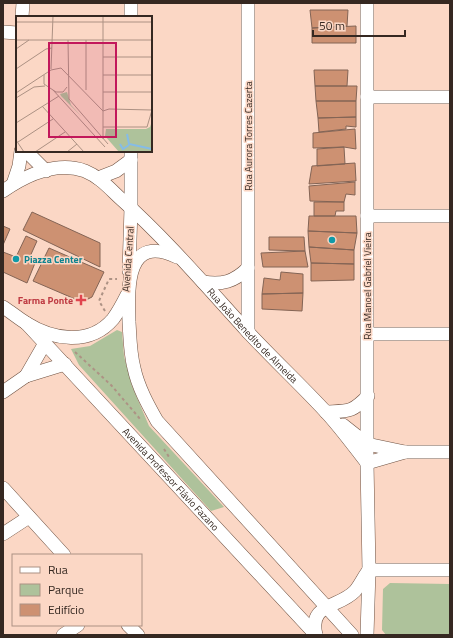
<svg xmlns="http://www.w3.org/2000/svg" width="453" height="638" font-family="'Titillium Web','Noto Sans KR',sans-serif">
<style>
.green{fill:#aec29b}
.building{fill:#cd9172;stroke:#836455}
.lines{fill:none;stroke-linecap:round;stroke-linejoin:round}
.minor-casing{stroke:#6f5242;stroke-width:14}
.path{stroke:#ad9284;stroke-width:2;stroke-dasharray:3 3;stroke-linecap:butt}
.minor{stroke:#fff;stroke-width:13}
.culture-dot{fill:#0f9aa8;stroke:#fbd7c5;stroke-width:1.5}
.health-dot{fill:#e0444e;stroke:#fbd7c5;stroke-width:1.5}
.labels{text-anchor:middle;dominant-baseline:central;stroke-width:3;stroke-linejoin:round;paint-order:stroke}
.street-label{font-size:10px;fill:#352821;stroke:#fbd7c5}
.culture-label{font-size:10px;font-weight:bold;fill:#0d838f;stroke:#fbd7c5;text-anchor:start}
.health-label{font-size:10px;font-weight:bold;fill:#be3a42;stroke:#fbd7c5;text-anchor:end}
.inset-river{fill:none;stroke:#85bce7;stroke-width:2}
.inset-road{fill:none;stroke:#ac9183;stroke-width:1}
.view{fill:#c2185b;fill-opacity:0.15;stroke:#c2185b;stroke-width:2}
.inset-edge{fill:none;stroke:#352821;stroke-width:2}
</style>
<rect width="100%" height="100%" fill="#fbd7c5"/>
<path class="green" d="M117,330L122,332L124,356L132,386L149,426L224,507L211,511L79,365L71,349L90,346Z
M390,583L450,584V635H386L382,630L383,589Z"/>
<path class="building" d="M310,10H348L347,26L312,28Z
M356,26V43H312V28Z
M314,70H348L347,86H315Z
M315,86H357L356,101H316Z
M316,101H356V117L318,118Z
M356,117V127L346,126V129L319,132L318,118Z
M355,129L356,149L344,147L313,148V133Z
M344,147L345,164L317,166V149Z
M355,163L356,181L309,184L312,166Z
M355,182V195L346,194L344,202L310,201L309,186Z
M314,202H344V211H336L335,216H314Z
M32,212L100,243V267L23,230Z
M309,216H356L357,233L308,231Z
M3,226L10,229L3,245Z
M308,231L357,233L354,250L309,247Z
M26,236L37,241L28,261L35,263L27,283L3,272V252L16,257Z
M269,237H304L305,251L269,250Z
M309,247L354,250V264L311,263Z
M49,248L104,272L92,297L82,302L33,281Z
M305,251L308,267H263L261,253Z
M311,263L354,264V280L311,281Z
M281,272L303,274V293L262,294L264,278L280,280Z
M303,293L302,311L262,309V294Z"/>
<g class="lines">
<defs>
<g id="minor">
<path d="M131,3V17"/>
<path d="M367,3V463L369,570L367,635"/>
<path d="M22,17L23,3"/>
<path d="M3,32L17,33"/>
<path d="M367,97H450"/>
<path d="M26,151L46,171"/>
<path d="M98,178L116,171L131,160"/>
<path d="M13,184L19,166L21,151"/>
<path id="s1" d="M3,191C26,175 57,161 85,171C100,177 110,189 121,199C166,239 206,286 247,331C272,358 299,383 325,411C340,427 353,445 367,463L405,452"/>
<path d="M367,216H450"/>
<path d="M177,257C125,233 128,288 129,322C130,337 130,353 134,368C138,387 148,405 157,421L352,635"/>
<path d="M129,271L131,208V151"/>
<path d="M203,282C222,285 234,282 248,268"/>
<path d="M3,307C11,312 18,318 26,323C53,340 90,346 113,319C119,311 123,303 127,295"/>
<path id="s2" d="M26,323L316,635"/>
<path d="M248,332V3"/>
<path d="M367,334H450"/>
<path d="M26,376L45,343"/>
<path d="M3,392L26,376L65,364"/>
<path d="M326,412C349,411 351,413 368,396"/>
<path d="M343,425L367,444L405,452H450"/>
<path d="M3,488L64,555"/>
<path d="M3,534L29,517"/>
<path d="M369,570H450"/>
<path d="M128,625L138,635"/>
<path d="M63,635L78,625"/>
<path d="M316,635C308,603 339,608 355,591C360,585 364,576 369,570"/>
</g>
</defs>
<use href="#minor" class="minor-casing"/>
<path class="path" d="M105,311L99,301L109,279H117
M75,352L111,385L141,420
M164,449L169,457"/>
<use href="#minor" class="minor"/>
</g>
<g class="culture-dot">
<circle cx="332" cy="240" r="4"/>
<circle cx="16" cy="259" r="4"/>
</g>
<path class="health-dot" d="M79 294h4v4h4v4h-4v4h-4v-4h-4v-4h4z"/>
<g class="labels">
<g class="street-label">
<text transform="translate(248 136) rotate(-90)">Rua Aurora Torres Cazerta</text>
<text transform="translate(128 259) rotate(-86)">Avenida Central</text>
<text transform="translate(367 286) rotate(-90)">Rua Manoel Gabriel Vieira</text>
<text stroke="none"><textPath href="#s1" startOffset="323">Rua João Benedito de Almeida</textPath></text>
<text stroke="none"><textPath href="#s2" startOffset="213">Avenida Professor Flávio Fazano</textPath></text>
</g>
<g class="culture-label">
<text x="340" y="240">ㅤ</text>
<text x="24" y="259">Piazza Center</text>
</g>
<g class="health-label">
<text x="73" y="300">Farma Ponte</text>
</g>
</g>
<g transform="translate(16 16)">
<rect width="136" height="136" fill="#fbd7c5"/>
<path d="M51,76L55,89L66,101L45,80L44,78ZM136,105V136H103L89,120L90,113H130L134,111Z" fill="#aec29b"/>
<path class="inset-river" d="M111,118L113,128L136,133M104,128L107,133L113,129"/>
<path class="inset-road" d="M0,6H136M0,24H136M52,24L53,83L92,128M0,33L13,24M87,41H136M0,53L30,33L36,32M35,53L37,0M28,59V68L40,76H47L51,71M87,59H136M37,74L89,131M70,74V24M87,76H136M0,77L35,54L45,52L87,95L93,93M0,82L18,71L29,70M26,90L68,136M93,93L136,94M0,107L43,80M87,111H131L136,94M87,123V0M0,124L8,136M2,126L37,103M19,136L49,116M51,136L61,128"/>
<path class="view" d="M33,27H100V121H33Z"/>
<rect width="136" height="136" class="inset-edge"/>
</g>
<rect width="453" height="638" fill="none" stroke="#352821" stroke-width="8"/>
<rect x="12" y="554" width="130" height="72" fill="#fbd7c5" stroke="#ac9183"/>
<rect x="20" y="567" width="20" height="6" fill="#ffffff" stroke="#ac9183"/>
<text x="48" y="574" font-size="12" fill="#352821">Rua</text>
<rect x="20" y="584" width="20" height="12" fill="#aec29b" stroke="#ac9183"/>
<text x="48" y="594" font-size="12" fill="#352821">Parque</text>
<rect x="20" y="604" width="20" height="12" fill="#cd9172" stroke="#ac9183"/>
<text x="48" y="614" font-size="12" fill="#352821">Edifício</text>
<path d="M313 30v6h92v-6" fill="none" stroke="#352821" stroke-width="2"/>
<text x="319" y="30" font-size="12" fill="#352821" stroke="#fbd7c5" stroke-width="3" paint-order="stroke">50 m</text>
</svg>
